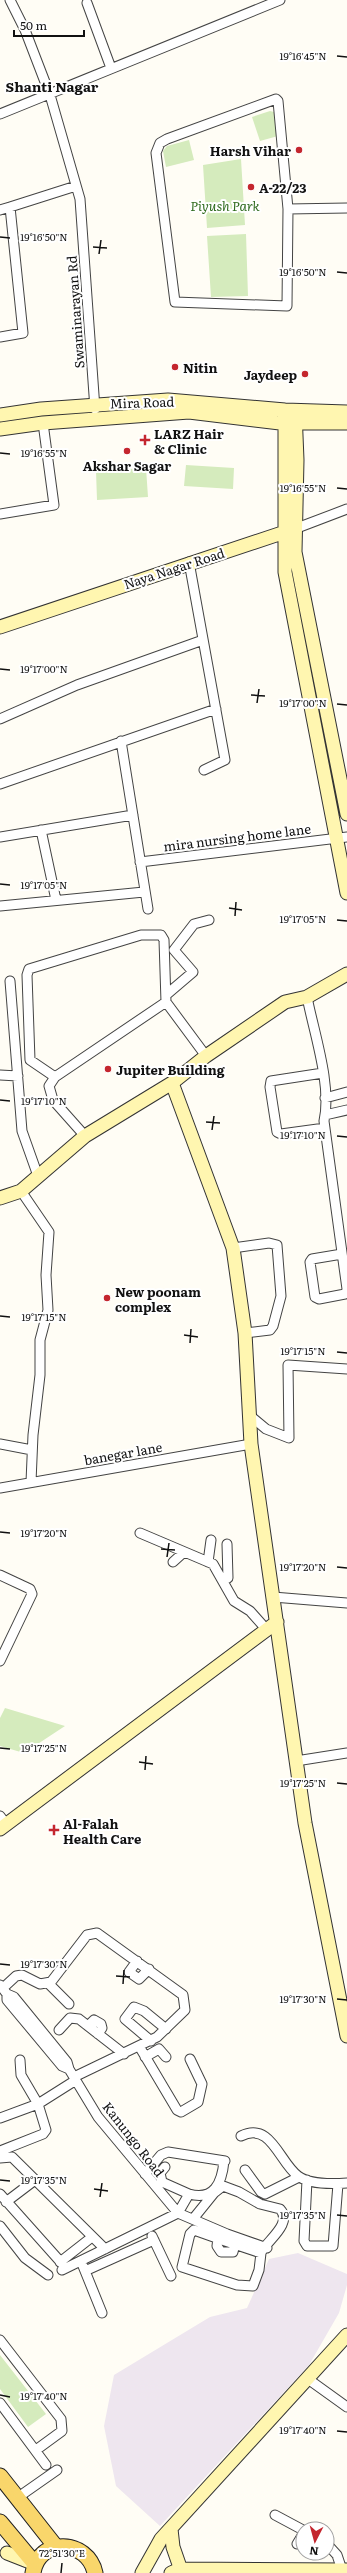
<svg xmlns="http://www.w3.org/2000/svg" width="347" height="2573" font-family="Literata,serif">
<style>
.industrial{fill:#eee6ef}
.green{fill:#d5ebbd}
.lines{fill:none;stroke-linecap:round;stroke-linejoin:round}
.street-casing{stroke:#444;stroke-width:11}
.secondary-casing{stroke:#333;stroke-width:15}
.primary-casing{stroke:#222;stroke-width:17}
.street{stroke:#fff;stroke-width:9}
.secondary{stroke:#fff6b0;stroke-width:13}
.primary{stroke:#f9d66b;stroke-width:15}
.ticks{fill:none;stroke:#111;stroke-width:1.5}
.poi-dot{fill:#c4262e;stroke:#fff;stroke-width:1.5}
.labels{text-anchor:middle;dominant-baseline:central;stroke-width:4;stroke-linejoin:round;paint-order:stroke}
.poi-label{font-size:13px;font-weight:bold;fill:#111;stroke:#fff;text-anchor:start}
.park-label{font-size:13px;font-style:italic;fill:#2f6b1f;stroke:#fff}
.street-label{font-size:13px;fill:#111;stroke:#fff}
.neighbourhood-label{font-size:14px;font-weight:bold;fill:#111;stroke:#fff}
.ticks-label{font-size:10px;text-anchor:middle;fill:#111;stroke:#fff;stroke-width:4;stroke-linejoin:round;paint-order:stroke}
</style>
<rect width="100%" height="100%" fill="#fffdf5"/>
<path class="industrial" d="M298,2253L347,2274V2285L339,2313L309,2365L160,2526L116,2486L104,2426L114,2375L210,2317L247,2308L269,2259Z"/>
<path class="green" d="M270,111L274,112L278,136L260,141L252,117Z
M189,140L194,160L166,167L163,151L167,146Z
M241,159L245,225L207,228L203,165Z
M246,234L248,296L211,297L207,236Z
M186,465L234,468L233,489L184,486Z
M146,468L148,497L97,500L96,471Z
M5,1708L65,1726L24,1753L0,1746V1718Z
M0,2355L46,2414L28,2427L0,2389Z"/>
<g class="lines">
<defs>
<path id="street" d="M10,0L25,30L50,95L80,199L95,409
M87,3L111,68
M276,99L278,101L288,209L287,306L175,302L156,153L160,143L167,139Z
M0,114L280,0
M10,207L76,186
M288,209L347,208
M0,210L10,207L23,333L0,337
M0,514L54,505L43,423
M297,528L347,509
M189,562L225,760L204,770
M0,719L77,685L203,640
M121,741L148,909
M0,784L216,709
M41,830L56,900
M0,837L133,815
M140,862L347,837
M0,906L144,892
M10,981L22,1131L38,1176
M166,995L193,972L174,950L194,924L209,920
M307,997C314,1033 332,1085 324,1121L347,1289
M323,1073L271,1081L270,1087L277,1132L281,1134L325,1128
M0,1075L18,1076
M55,1077L30,1060L27,975L29,969L141,935H161L164,940L166,1002
M325,1098L347,1092
M325,1115L347,1110
M85,1136L53,1100L49,1086L55,1077L166,1002L206,1056
M21,1191L49,1232L46,1275L48,1310L40,1340V1375L33,1435L31,1482
M233,1248L269,1243L277,1245L281,1296L273,1326L270,1330L245,1333
M342,1254L312,1259L310,1262L315,1297L319,1299L345,1294L347,1290
M248,1414L266,1429L289,1438L288,1365L347,1369
M0,1444L32,1450
M0,1488L251,1444
M140,1533L213,1564L234,1601L250,1611L266,1629
M173,1562L184,1552
M208,1562L211,1540
M0,1575L30,1589L32,1594L0,1661
M223,1581L228,1578L227,1544
M273,1597L347,1603
M296,1761L347,1753
M0,1816L6,1824
M137,1961L129,1972L139,1979L149,1969
M48,1983L69,2004
M0,1985L7,1994L14,1997L67,2062L69,2069L98,2117L178,2213L227,2234L267,2248
M3,1988L16,1976L22,1975L40,1984L51,1982L87,1935L97,1933L183,1995L185,2010L157,2037L74,2077
M7,1994V2000L62,2066L69,2069
M88,2026L94,2020L101,2024L102,2028L98,2034
M59,2030L70,2018L79,2019L124,2054
M151,2041L125,2019L134,2007L144,2011L166,2029
M139,2046L177,2110L181,2112L198,2102L202,2084L190,2059
M145,2057L159,2049L166,2057
M0,2118L38,2104L76,2080
M241,2136C271,2121 279,2162 298,2176C310,2185 333,2184 347,2183
M0,2151L43,2134L46,2130L38,2104L21,2075L20,2060
M0,2158L12,2157L105,2249
M165,2167L160,2173L162,2182L189,2194
M245,2170L261,2192L265,2194L299,2177
M145,2174L161,2155L168,2152L225,2161
M307,2180L304,2241L307,2246H333L338,2184
M0,2194L66,2268
M6,2202L35,2180
M193,2219L214,2193L223,2186L239,2192L260,2204L280,2209C293,2223 268,2240 262,2251
M0,2226L25,2258L48,2275
M152,2236L171,2276
M218,2238L217,2246L221,2252H233L235,2244
M225,2241L194,2230L190,2234L182,2267L237,2285L253,2286L259,2270L261,2253L225,2241L227,2234
M60,2262L92,2237
M83,2266L102,2313
M62,2270L178,2213L189,2194C214,2201 222,2183 224,2161
M85,2271L154,2240
M0,2340L61,2419L62,2431L36,2450
M308,2379L347,2407
M0,2403L46,2465
M17,2498L57,2470
M275,2515L303,2530
M297,2544L303,2534
M327,2544L337,2555L342,2570"/>
<path id="secondary" d="M285,410V572L347,893
M295,411L297,460L295,552L347,814
M0,415L41,409L168,400L285,410L347,412
M0,429L43,423L189,412L280,423H347
M0,627L291,530
M172,1083L233,1248L245,1333L251,1444L305,1823L347,2036
M0,1198L21,1191L85,1136L172,1083L206,1056L285,1002L307,997L347,974
M0,1829L277,1622
M171,2529L173,2547L182,2573
M7,2553L35,2564
M142,2573L161,2539L347,2335
M171,2573L180,2569L347,2570"/>
<path id="primary" d="M0,2476L56,2547
M0,2522L35,2564
M33,2573C38,2537 88,2539 95,2573"/>
</defs>
<use href="#street" class="street-casing"/>
<use href="#secondary" class="secondary-casing"/>
<use href="#primary" class="primary-casing"/>
<use href="#street" class="street"/>
<use href="#secondary" class="secondary"/>
<use href="#primary" class="primary"/>
</g>
<path class="ticks" d="M337,56L347,57M0,237L10,238M93,247L107,248M99,254L101,240M337,272L347,273M0,453L10,454M337,488L347,489M0,669L10,670M251,695L265,696M257,703L259,689M337,704L347,705M0,884L10,885M229,908L242,910M235,916L236,902M337,920L347,921M0,1100L10,1101M206,1122L220,1123M212,1130L214,1116M337,1136L347,1137M0,1316L10,1317M184,1335L198,1337M190,1343L191,1329M337,1352L347,1353M0,1532L10,1533M161,1549L175,1550M167,1557L169,1543M337,1567L347,1568M0,1748L10,1749M139,1762L153,1764M145,1770L146,1756M337,1783L347,1784M0,1964L10,1965M116,1976L130,1977M123,1984L124,1970M337,1999L347,2000M0,2180L10,2181M94,2189L108,2191M100,2197L102,2183M337,2215L347,2216M0,2395L10,2397M337,2431L347,2432M61,2573L62,2563"/>
<g class="poi-dot">
<circle cx="299" cy="150" r="4"/>
<circle cx="251" cy="187" r="4"/>
<circle cx="175" cy="367" r="4"/>
<circle cx="305" cy="374" r="4"/>
<path d="M143 434h4v4h4v4h-4v4h-4v-4h-4v-4h4z"/>
<circle cx="127" cy="451" r="4"/>
<circle cx="108" cy="1069" r="4"/>
<circle cx="107" cy="1298" r="4"/>
<path d="M52 1824h4v4h4v4h-4v4h-4v-4h-4v-4h4z"/>
</g>
<g class="labels">
<g class="poi-label">
<text x="291" y="150" text-anchor="end">Harsh Vihar</text>
<text x="259" y="187">A-22/23</text>
<text x="183" y="367">Nitin</text>
<text x="297" y="374" text-anchor="end">Jaydeep</text>
<text x="154" y="433">LARZ Hair<tspan x="154" dy="15">&amp; Clinic</tspan></text>
<text x="127" y="465" text-anchor="middle">Akshar Sagar</text>
<text x="116" y="1069">Jupiter Building</text>
<text x="115" y="1291">New poonam<tspan x="115" dy="15">complex</tspan></text>
<text x="63" y="1823">Al-Falah<tspan x="63" dy="15">Health Care</tspan></text>
</g>
<g class="park-label">
<text x="225" y="205">Piyush Park</text>
</g>
<g class="street-label">
<text transform="translate(75 312) rotate(-94)">Swaminarayan Rd</text>
<text transform="translate(142 402) rotate(-2)">Mira Road</text>
<text transform="translate(174 568) rotate(-18)">Naya Nagar Road</text>
<text transform="translate(237 837) rotate(-7)">mira nursing home lane</text>
<text transform="translate(123 1453) rotate(-10)">banegar lane</text>
<text transform="translate(134 2139) rotate(52)">Kanungo Road</text>
</g>
<g class="neighbourhood-label">
<text x="52" y="86">Shanti Nagar</text>
</g>
</g>
<g class="ticks-label">
<text x="303" y="60">19°16'45"N</text>
<text x="44" y="241">19°16'50"N</text>
<text x="303" y="276">19°16'50"N</text>
<text x="44" y="457">19°16'55"N</text>
<text x="303" y="492">19°16'55"N</text>
<text x="44" y="673">19°17'00"N</text>
<text x="303" y="707">19°17'00"N</text>
<text x="44" y="889">19°17'05"N</text>
<text x="303" y="923">19°17'05"N</text>
<text x="44" y="1105">19°17'10"N</text>
<text x="303" y="1139">19°17'10"N</text>
<text x="44" y="1321">19°17'15"N</text>
<text x="303" y="1355">19°17'15"N</text>
<text x="44" y="1537">19°17'20"N</text>
<text x="303" y="1571">19°17'20"N</text>
<text x="44" y="1752">19°17'25"N</text>
<text x="303" y="1787">19°17'25"N</text>
<text x="44" y="1968">19°17'30"N</text>
<text x="303" y="2003">19°17'30"N</text>
<text x="44" y="2184">19°17'35"N</text>
<text x="303" y="2219">19°17'35"N</text>
<text x="44" y="2400">19°17'40"N</text>
<text x="303" y="2434">19°17'40"N</text>
<text x="62" y="2557">72°51'30"E</text>
</g>
<g transform="translate(315 2541) rotate(186)"><circle r="19" fill="#ffffff" stroke="#a0a0a0"/>
<path d="M0-3L7 15L0 10L-7 15Z" fill="#c4262e"/>
<text y="-6" font-size="11" font-weight="bold" text-anchor="middle" fill="#111111">N</text>
</g>
<path d="M14 30v6h70v-6" fill="none" stroke="#111111" stroke-width="2"/>
<text x="20" y="30" font-size="12" fill="#111111" stroke="#ffffff" stroke-width="3" paint-order="stroke">50 m</text>
</svg>
